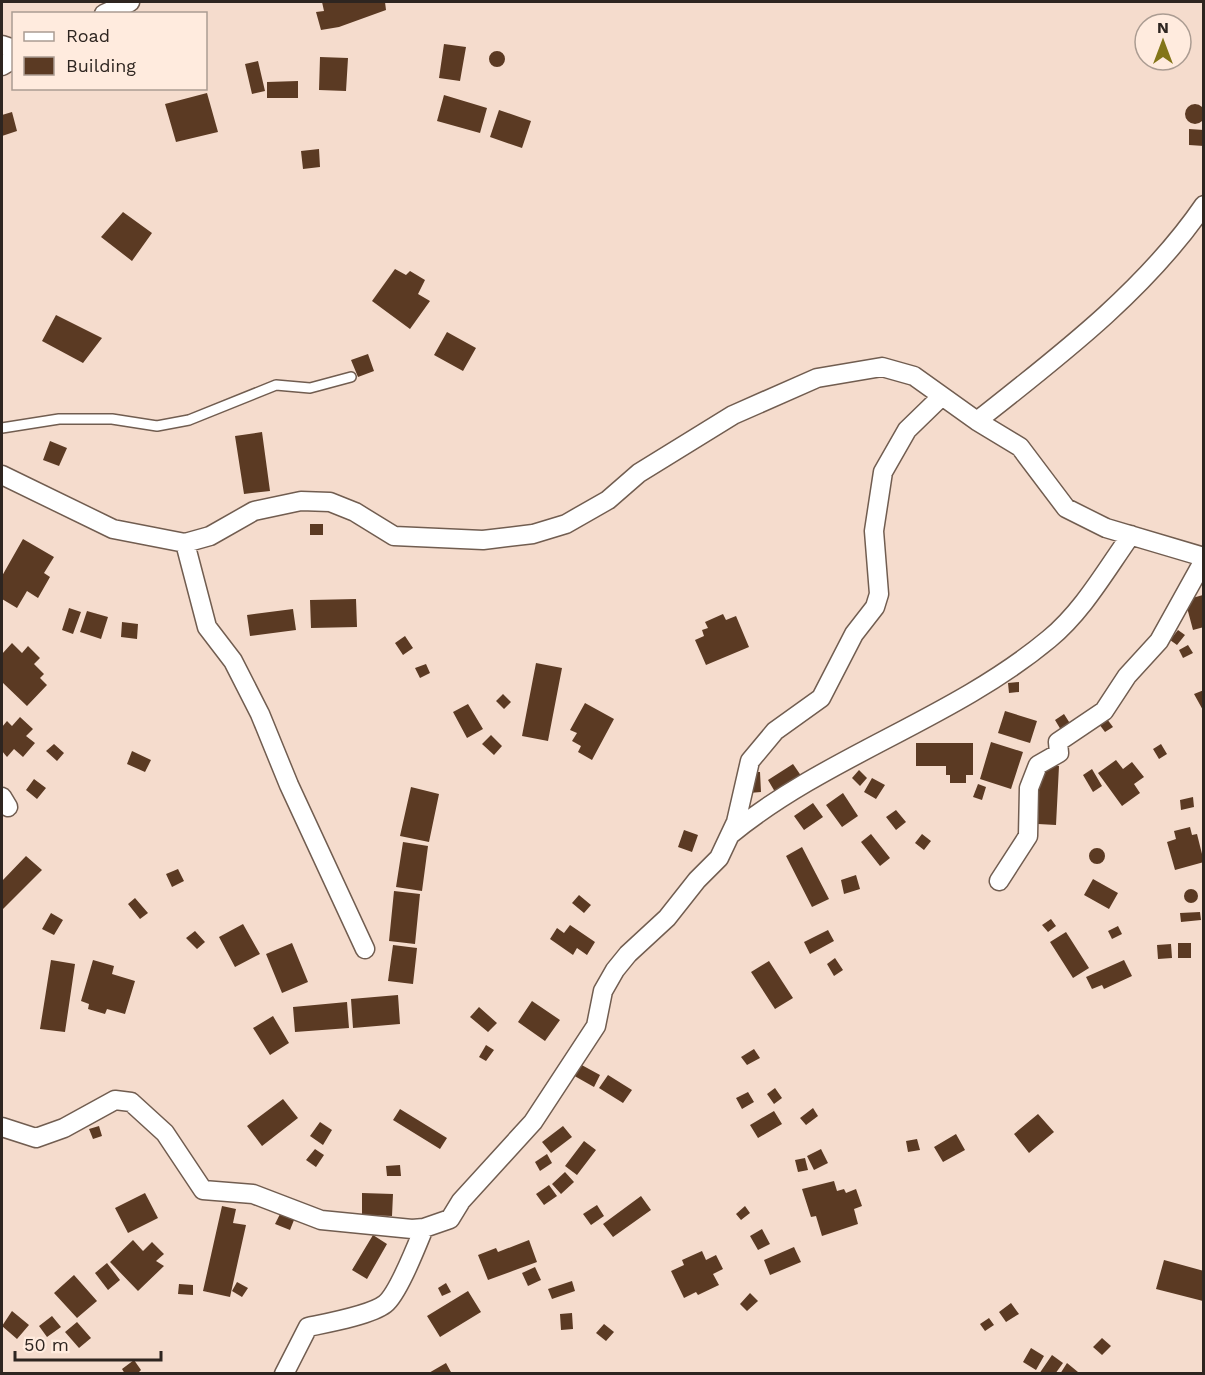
<svg xmlns="http://www.w3.org/2000/svg" width="1205" height="1375" font-family="'Work Sans',sans-serif">
<style>
.building{fill:#5b3a23}
.lines{fill:none;stroke-linecap:round;stroke-linejoin:round}
.lane-casing{stroke:#715d50;stroke-width:12}
.street-casing{stroke:#715d50;stroke-width:21}
.lane{stroke:#fff;stroke-width:9}
.street{stroke:#fff;stroke-width:18}
</style>
<rect width="100%" height="100%" fill="#f5dccd"/>
<path class="building" d="M322,2H385L386,10L339,27L321,30L316,12L324,11Z
M444,44L466,47L460,81L439,78Z
M489 59a8 8 0 1 1 16 0a8 8 0 1 1-16 0Z
M320,57L348,58L346,91L319,90Z
M258,61L265,91L252,94L245,64Z
M298,81V98H267V82Z
M207,93L218,132L176,142L165,104Z
M444,95L487,108L480,133L437,121Z
M1185 114a10 10 0 1 1 20 0a10 10 0 1 1-20 0Z
M499,110L531,121L522,148L490,137Z
M12,112L17,131L2,136V115Z
M1189,129L1204,130V146L1189,145Z
M319,149L320,167L303,169L301,151Z
M123,212L152,233L132,261L101,237Z
M395,269L406,275L410,271L425,280L418,294L430,301L410,329L372,301Z
M56,315L102,338L83,363L42,341Z
M447,332L476,348L463,371L434,355Z
M368,354L374,371L358,377L351,360Z
M262,432L270,491L244,494L235,436Z
M50,441L67,448L59,466L43,460Z
M310,524H323V535H310Z
M23,539L54,557L44,573L50,577L38,598L27,591L17,608L2,599V576Z
M1203,595L1204,627L1193,630L1185,600Z
M356,599L357,627L311,628L310,600Z
M69,608L81,612L73,634L62,630Z
M293,609L296,630L250,636L247,615Z
M87,611L108,617L101,639L80,632Z
M723,614L726,620L736,616L749,647L706,665L695,640L704,636L702,630L708,628L705,622Z
M122,622L138,624L137,639L121,637Z
M1178,630L1185,635L1177,645L1170,640Z
M405,636L413,648L403,655L395,643Z
M12,643L22,653L28,646L40,658L34,664L44,674L40,678L47,685L27,706L2,682V654Z
M1188,645L1193,653L1183,658L1179,650Z
M536,663L562,668L548,741L522,736Z
M426,664L430,673L420,678L415,668Z
M1019,682V692L1009,693L1008,683Z
M1204,690V712L1194,694Z
M503,694L511,702L504,709L496,701Z
M585,703L614,719L592,760L578,752L581,746L572,741L577,733L570,730Z
M468,704L483,729L467,738L453,712Z
M1005,711L1037,721L1030,743L998,733Z
M1064,714L1071,725L1061,730L1055,720Z
M20,717L33,729L26,736L35,743L23,757L14,749L7,757L2,751V727L7,721L12,726Z
M1107,719L1113,727L1105,732L1099,724Z
M491,735L502,746L494,755L482,744Z
M991,742L1023,752L1011,789L980,779Z
M916,743H973V775H966V783H950V775H946V766H916Z
M54,744L64,753L57,761L46,751Z
M1161,744L1167,754L1159,759L1153,749Z
M132,751L151,760L145,772L127,764Z
M1116,760L1123,769L1132,762L1144,777L1134,784L1140,793L1122,806L1098,773Z
M793,764L804,780L778,797L768,780Z
M1040,765L1059,766L1056,825L1038,824L1039,802L1032,801L1033,788L1039,789Z
M1092,769L1102,786L1093,792L1083,775Z
M859,770L867,778L860,786L852,778Z
M749,772H760L761,792L749,793Z
M872,778L885,785L876,799L864,792Z
M34,779L46,788L37,799L26,790Z
M978,784L986,787L982,800L973,797Z
M411,787L439,794L429,842L400,836Z
M843,793L858,816L842,827L826,805Z
M1193,797L1194,807L1181,810L1180,800Z
M813,803L823,817L804,830L794,816Z
M896,810L906,822L896,830L886,817Z
M1190,827L1192,835L1197,834L1204,862L1175,870L1167,842L1176,839L1174,831Z
M684,830L698,835L692,852L678,847Z
M871,834L890,858L880,866L861,842Z
M922,834L931,841L924,850L915,843Z
M403,842L428,846L422,891L396,887Z
M802,847L829,899L812,907L786,856Z
M1089 856a8 8 0 1 1 16 0a8 8 0 1 1-16 0Z
M26,856L42,870L2,910V881Z
M178,869L184,881L172,887L166,874Z
M856,875L860,889L844,894L841,880Z
M1093,879L1118,893L1109,909L1084,895Z
M1184 896a7 7 0 1 1 14 0a7 7 0 1 1-14 0Z
M394,891L420,894L415,944L389,941Z
M579,895L591,905L584,913L572,903Z
M135,898L148,913L140,919L128,904Z
M1200,912L1201,920L1181,922L1180,913Z
M51,913L63,920L54,935L42,929Z
M1051,919L1056,926L1048,932L1042,925Z
M243,924L260,954L235,967L219,937Z
M570,925L595,942L587,955L577,948L573,955L550,939L557,928L564,933Z
M1118,926L1122,934L1112,939L1108,931Z
M828,930L834,941L810,954L804,942Z
M195,931L205,942L197,949L186,938Z
M1066,932L1089,968L1073,978L1050,942Z
M292,943L308,982L282,993L266,954Z
M1178,943H1191V958H1178Z
M1171,944L1172,958L1158,959L1157,945Z
M393,945L417,948L413,984L388,981Z
M835,958L843,970L834,976L827,964Z
M51,960L75,964L65,1032L40,1029Z
M93,960L114,966L112,974L135,981L125,1014L107,1009L105,1014L88,1009L89,1004L81,1001Z
M1124,960L1132,976L1104,989L1102,985L1092,989L1086,977Z
M769,961L793,998L775,1009L751,972Z
M398,995L400,1024L353,1028L351,999Z
M532,1001L560,1020L545,1041L518,1022Z
M347,1002L349,1028L295,1032L293,1007Z
M479,1007L497,1023L488,1032L470,1017Z
M273,1016L289,1043L270,1055L253,1028Z
M486,1045L494,1050L486,1061L479,1057Z
M754,1049L760,1058L747,1065L741,1057Z
M578,1063L600,1075L594,1087L571,1074Z
M608,1075L632,1090L623,1103L599,1088Z
M775,1088L782,1098L774,1104L767,1094Z
M748,1092L754,1102L742,1109L736,1098Z
M283,1099L298,1118L262,1146L247,1126Z
M813,1108L818,1116L806,1125L800,1118Z
M400,1109L447,1138L440,1149L393,1120Z
M774,1111L782,1124L758,1138L750,1125Z
M1038,1114L1054,1132L1029,1153L1014,1134Z
M320,1122L332,1130L323,1145L310,1136Z
M99,1126L102,1136L93,1139L89,1129Z
M563,1126L572,1137L551,1153L542,1142Z
M956,1134L965,1150L943,1162L934,1147Z
M917,1139L920,1150L908,1152L906,1141Z
M584,1141L596,1150L577,1175L565,1166Z
M315,1149L324,1155L316,1167L306,1160Z
M821,1149L828,1163L814,1170L807,1156Z
M547,1154L552,1163L540,1171L535,1162Z
M805,1158L808,1170L798,1172L795,1160Z
M400,1165L401,1176H387L386,1166Z
M565,1172L574,1182L561,1194L552,1184Z
M834,1181L837,1191L844,1189L846,1193L856,1189L862,1206L854,1209L858,1224L822,1236L816,1216L811,1217L802,1189Z
M549,1185L557,1196L544,1205L536,1194Z
M145,1193L158,1218L128,1233L115,1208Z
M362,1193L393,1194L392,1216L362,1215Z
M641,1196L651,1210L613,1237L603,1224Z
M597,1205L604,1216L591,1225L583,1214Z
M222,1206L236,1209L233,1223L246,1225L230,1297L203,1291Z
M745,1206L750,1213L741,1220L736,1214Z
M280,1214L294,1220L290,1230L275,1224Z
M762,1229L770,1244L758,1250L750,1236Z
M373,1235L387,1244L367,1279L352,1270Z
M133,1240L143,1251L152,1242L164,1254L156,1261L164,1266L138,1291L110,1262Z
M529,1240L537,1262L488,1280L478,1255L496,1248L498,1252Z
M794,1247L801,1262L770,1275L764,1260Z
M702,1251L706,1260L716,1255L723,1269L713,1274L719,1285L698,1295L696,1292L684,1298L671,1271L684,1265L682,1260Z
M1164,1260L1204,1271L1203,1301L1156,1289Z
M107,1263L120,1280L108,1290L95,1273Z
M535,1267L541,1280L528,1286L522,1273Z
M74,1275L97,1301L77,1318L54,1293Z
M572,1281L575,1291L552,1299L548,1289Z
M237,1282L248,1288L242,1297L232,1291Z
M446,1283L451,1292L442,1296L438,1288Z
M179,1284L193,1285V1295L178,1294Z
M468,1291L481,1312L440,1337L427,1316Z
M750,1293L758,1301L747,1311L740,1304Z
M1011,1303L1019,1314L1006,1322L999,1312Z
M12,1311L29,1325L17,1339L2,1326Z
M572,1313L573,1329L561,1330L560,1314Z
M52,1316L61,1327L47,1337L39,1326Z
M989,1318L994,1325L985,1331L980,1324Z
M77,1322L91,1338L79,1348L65,1332Z
M604,1324L614,1332L606,1341L596,1333Z
M1102,1338L1111,1346L1102,1355L1093,1347Z
M1031,1348L1044,1356L1036,1370L1023,1362Z
M1052,1355L1063,1363L1055,1374H1039Z
M134,1360L141,1370L137,1374H125L122,1369Z
M446,1363L452,1374H427Z
M1067,1363L1078,1372L1077,1374H1060Z"/>
<g class="lines">
<defs>
<path id="lane" d="M2,428L59,419H112L157,426L189,420L276,385L310,388L351,377"/>
<path id="street" d="M104,14L130,2
M2,45L14,49
M2,66L14,59
M977,421C1058,357 1145,291 1204,205
M2,475L113,529L185,543L210,536L254,511L301,501L330,502L355,512L394,536L483,540L533,534L566,524L608,500L639,473L733,415L817,378L882,367L914,376L977,421L1020,447L1066,508L1106,528L1204,557
M185,543L207,627L233,661L260,714L289,785L365,949
M2,797L8,807
M731,834C828,755 953,719 1049,639C1083,611 1106,570 1131,535
M999,881L1028,836L1029,788L1038,765L1059,753L1058,742L1104,711L1127,676L1159,641L1204,560
M2,1127L36,1138L64,1128L115,1100L131,1102L165,1133L203,1190L253,1194L321,1220L412,1229L424,1228L450,1219L461,1201L533,1122L596,1026L603,991L615,970L628,954L667,918L697,880L719,858L736,822L750,761L775,731L821,698L854,634L875,607L879,594L874,531L883,472L907,430L942,396
M284,1374L308,1327C327,1323 371,1315 385,1304C398,1294 417,1245 424,1228"/>
</defs>
<use href="#lane" class="lane-casing"/>
<use href="#street" class="street-casing"/>
<use href="#lane" class="lane"/>
<use href="#street" class="street"/>
</g>
<rect width="1205" height="1375" fill="none" stroke="#2e2520" stroke-width="6"/>
<rect x="12" y="12" width="195" height="78" fill="#ffebde" stroke="#ab9c92" stroke-width="1.5"/>
<rect x="24" y="32" width="30" height="9" fill="#ffffff" stroke="#ab9c92" stroke-width="1.5"/>
<text x="66" y="42" font-size="18" fill="#2e2520">Road</text>
<rect x="24" y="57" width="30" height="18" fill="#5b3a23" stroke="#ab9c92" stroke-width="1.5"/>
<text x="66" y="72" font-size="18" fill="#2e2520">Building</text>
<g transform="translate(1163 42)"><circle r="28" fill="#ffebde" stroke="#ab9c92" stroke-width="1.5"/>
<path d="M0-4.5L10 22L0 15L-10 22Z" fill="#837518"/>
<text y="-9" font-size="16" font-weight="bold" text-anchor="middle" fill="#2e2520">N</text>
</g>
<path d="M15 1351v9h146v-9" fill="none" stroke="#2e2520" stroke-width="3"/>
<text x="24" y="1351" font-size="18" fill="#2e2520" stroke="#ffebde" stroke-width="4.5" paint-order="stroke">50 m</text>
</svg>
